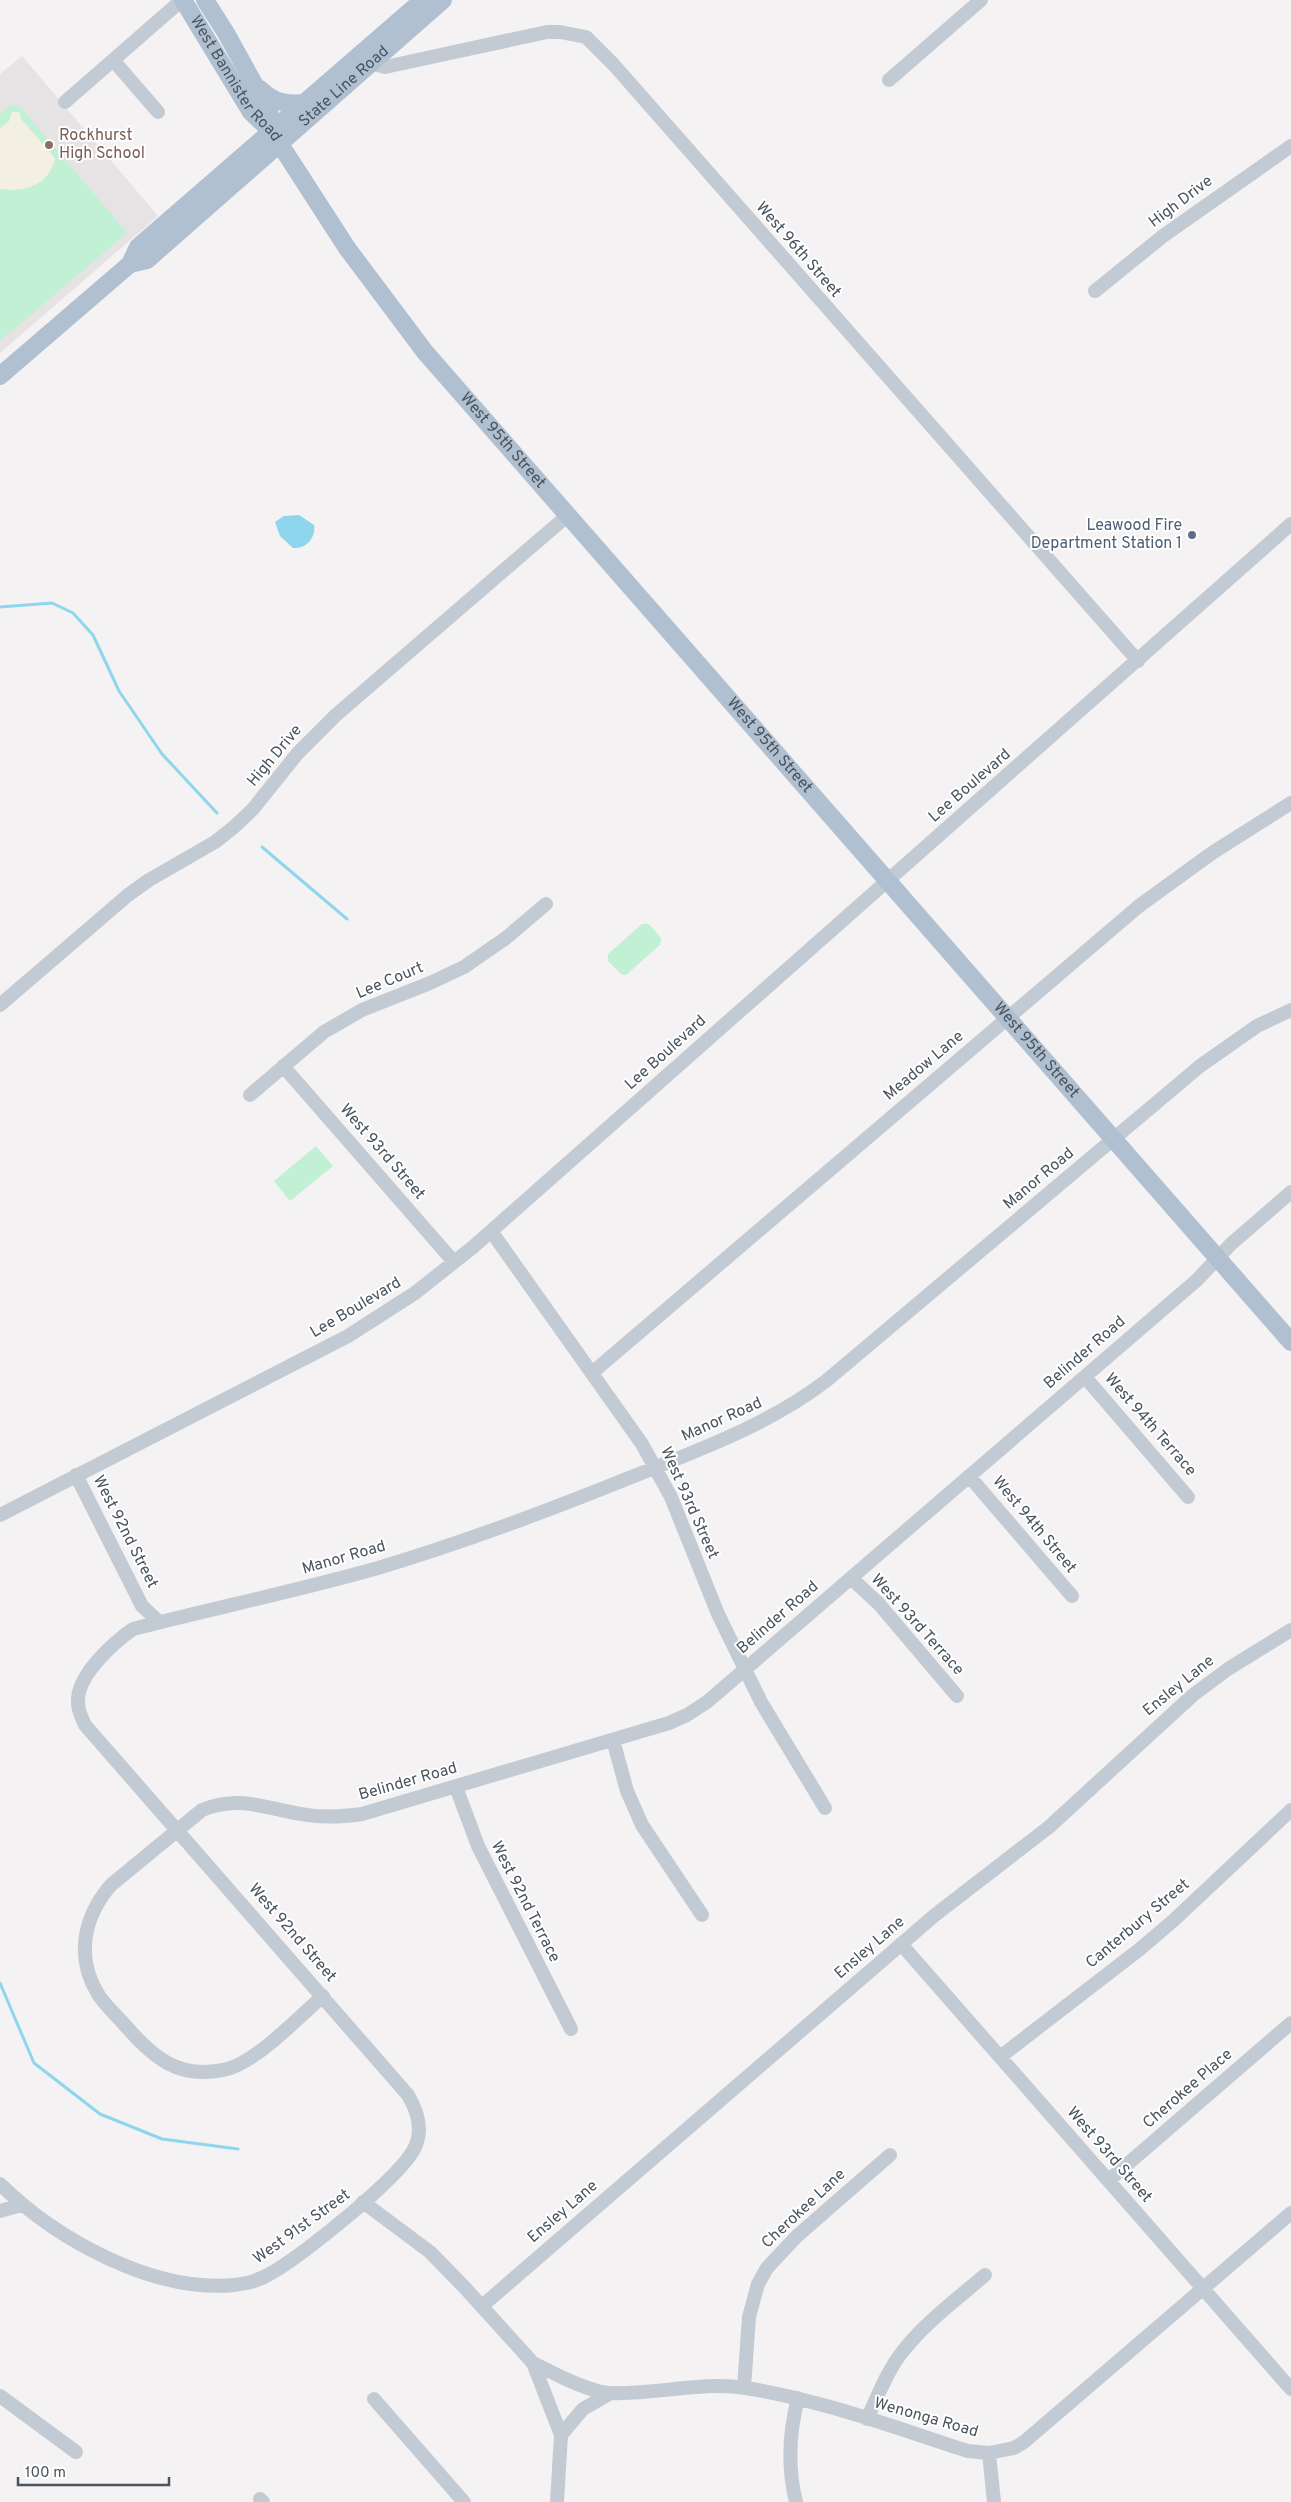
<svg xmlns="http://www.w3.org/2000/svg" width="1291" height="2502" font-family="Overpass,sans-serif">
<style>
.education{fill:#e5e3e4}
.green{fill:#c1f0d5}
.sand{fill:#f4efe3}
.water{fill:#8ed6ed}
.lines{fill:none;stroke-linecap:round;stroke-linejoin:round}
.stream{stroke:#8ed6ed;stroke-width:3}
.minor{stroke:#c2cbd3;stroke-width:14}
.major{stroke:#b1c0d0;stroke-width:18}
.education-dot{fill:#8d6e63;stroke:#fff;stroke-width:2}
.service-dot{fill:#5c6f8a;stroke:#fff;stroke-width:2}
.labels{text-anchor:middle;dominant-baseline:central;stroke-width:4;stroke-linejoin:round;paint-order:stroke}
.street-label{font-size:16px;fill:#49545f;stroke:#fff}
.education-label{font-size:16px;fill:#785e54;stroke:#fff;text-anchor:start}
.service-label{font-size:16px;fill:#4e5e75;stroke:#fff;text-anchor:end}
</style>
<rect width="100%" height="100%" fill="#f4f2f2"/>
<path class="education" d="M22,56L158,216L0,353V74Z"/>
<path class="green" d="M11,105H19L127,233L0,341V114Z
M642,924H649L661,938L660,945L626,975L621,974L608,961V954Z
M316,1146L333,1166L290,1201L274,1181Z"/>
<path class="sand" d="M12,112H19L22,120L55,158C50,185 24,193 0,189V128L9,121Z"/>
<path class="water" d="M299,515L314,525C316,538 306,549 293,548L280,536L275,522L284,516Z"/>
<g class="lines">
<path class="stream" d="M0,607L52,603L73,613L93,635L119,691L162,754L217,813
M262,847L347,919
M0,1983L34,2063L100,2114L162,2139L238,2149"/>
<path class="minor" d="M366,57L371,63L385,67L547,32H560L586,37L614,65L1138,661
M113,60L158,112
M889,80L981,0
M65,102L182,0
M1095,291L1163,236L1291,146
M0,1005L128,895L149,880L215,842L234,827L253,809L297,754L336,715L567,516
M283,1066L454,1262
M250,1095L324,1032L362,1010L430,983L464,967L506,938L546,904
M491,1231L642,1444L671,1497L718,1614L761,1702L825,1808
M593,1372L1139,906L1212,853L1291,803
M1085,1377L1188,1497
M76,1475L142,1606L159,1622
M969,1476L1072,1596
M0,1515L348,1336L415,1293L473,1247L1291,524
M851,1578L879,1604L957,1696
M613,1740L627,1791L642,1825L702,1915
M456,1787L478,1846L571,2029
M901,1944L1291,2389
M323,1996C299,2017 256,2062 227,2069C178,2081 153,2057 123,2023C115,2014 104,2004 98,1994C75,1957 84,1916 111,1885L202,1810C240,1795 264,1808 301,1814C321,1818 341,1817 362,1814L669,1723L687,1715L707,1702L1197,1280L1231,1244L1291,1192
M1000,2057L1140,1949L1174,1920L1291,1810
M1109,2180L1291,2023
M0,2184C56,2239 153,2293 234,2285C247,2284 262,2279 273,2272C303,2255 405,2174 416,2145C423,2127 417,2110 408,2095L85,1725C82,1718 78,1711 78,1703C76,1676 113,1643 133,1629C214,1608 297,1591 378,1568C465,1542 550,1510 634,1476C701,1449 768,1425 826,1381L1200,1066L1257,1026L1291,1010
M363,2202L430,2252L466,2289L533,2363L561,2435L557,2502
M0,2211L21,2205
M482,2306L935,1915L1049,1827L1193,1695L1228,1669L1291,1630
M533,2363C552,2372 590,2393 610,2393C655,2395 701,2381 746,2388C822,2400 896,2428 968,2451L989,2453L1014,2448L1024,2442L1291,2213
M744,2388L749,2317L758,2284L767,2268L797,2236L890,2155
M0,2396L76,2452
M374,2399L464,2502
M867,2419C878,2396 887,2371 903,2351C926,2322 957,2299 985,2275
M561,2435L583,2409L609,2394
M989,2453L994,2502
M260,2499L263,2502
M796,2502C787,2466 789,2433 798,2398"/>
<g class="major">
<path id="s1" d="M183,0L251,112L272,132L347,248L425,352L1291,1342"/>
<path d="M205,0L226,33L269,111L272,132"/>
<path d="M260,89C273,102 286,105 305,103"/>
<path id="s2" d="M130,264L147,260L443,0"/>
<path d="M0,376L130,264L138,247L423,0"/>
</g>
</g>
<circle class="education-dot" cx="49" cy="145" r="5"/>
<circle class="service-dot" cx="1192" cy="535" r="5"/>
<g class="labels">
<g class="street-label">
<text stroke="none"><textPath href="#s1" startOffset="95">West Bannister Road</textPath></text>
<text stroke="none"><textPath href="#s2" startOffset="280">State Line Road</textPath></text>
<text transform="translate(1181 202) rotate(-37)">High Drive</text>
<text transform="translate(798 250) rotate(49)">West 96th Street</text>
<text stroke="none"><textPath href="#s1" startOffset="546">West 95th Street</textPath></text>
<text stroke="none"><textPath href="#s1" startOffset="951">West 95th Street</textPath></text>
<text transform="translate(275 756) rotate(-50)">High Drive</text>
<text transform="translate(970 786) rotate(-41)">Lee Boulevard</text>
<text transform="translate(390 981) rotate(-23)">Lee Court</text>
<text stroke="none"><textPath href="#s1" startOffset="1356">West 95th Street</textPath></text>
<text transform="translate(666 1053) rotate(-42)">Lee Boulevard</text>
<text transform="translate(924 1066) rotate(-40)">Meadow Lane</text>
<text transform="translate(382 1152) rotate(49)">West 93rd Street</text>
<text transform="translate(1039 1179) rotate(-40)">Manor Road</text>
<text transform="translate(356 1308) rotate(-31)">Lee Boulevard</text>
<text transform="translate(1085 1353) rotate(-41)">Belinder Road</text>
<text transform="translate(722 1420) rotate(-24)">Manor Road</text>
<text transform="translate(1150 1425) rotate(49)">West 94th Terrace</text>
<text transform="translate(689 1503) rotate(66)">West 93rd Street</text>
<text transform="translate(1034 1525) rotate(50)">West 94th Street</text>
<text transform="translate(125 1532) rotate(63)">West 92nd Street</text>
<text transform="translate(344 1558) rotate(-16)">Manor Road</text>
<text transform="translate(778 1618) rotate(-41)">Belinder Road</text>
<text transform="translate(917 1625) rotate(48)">West 93rd Terrace</text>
<text transform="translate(1179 1686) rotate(-39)">Ensley Lane</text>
<text transform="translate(408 1782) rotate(-16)">Belinder Road</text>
<text transform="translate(525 1902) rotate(63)">West 92nd Terrace</text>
<text transform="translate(1138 1924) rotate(-40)">Canterbury Street</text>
<text transform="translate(292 1933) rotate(49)">West 92nd Street</text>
<text transform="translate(870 1948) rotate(-41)">Ensley Lane</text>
<text transform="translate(1188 2089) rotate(-41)">Cherokee Place</text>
<text transform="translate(1109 2155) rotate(49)">West 93rd Street</text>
<text transform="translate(804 2209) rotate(-43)">Cherokee Lane</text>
<text transform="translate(563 2212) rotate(-41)">Ensley Lane</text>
<text transform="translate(302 2227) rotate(-36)">West 91st Street</text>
<text transform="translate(926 2418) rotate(16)">Wenonga Road</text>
</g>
<g class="education-label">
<text x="59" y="136">Rockhurst<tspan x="59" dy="18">High School</tspan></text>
</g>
<g class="service-label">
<text x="1182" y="526">Leawood Fire<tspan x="1182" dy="18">Department Station 1</tspan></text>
</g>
</g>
<path d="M18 2477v8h151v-8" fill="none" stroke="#49545f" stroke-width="2.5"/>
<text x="25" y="2477" font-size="15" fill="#49545f" stroke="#ffffff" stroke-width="4" paint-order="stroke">100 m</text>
</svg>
